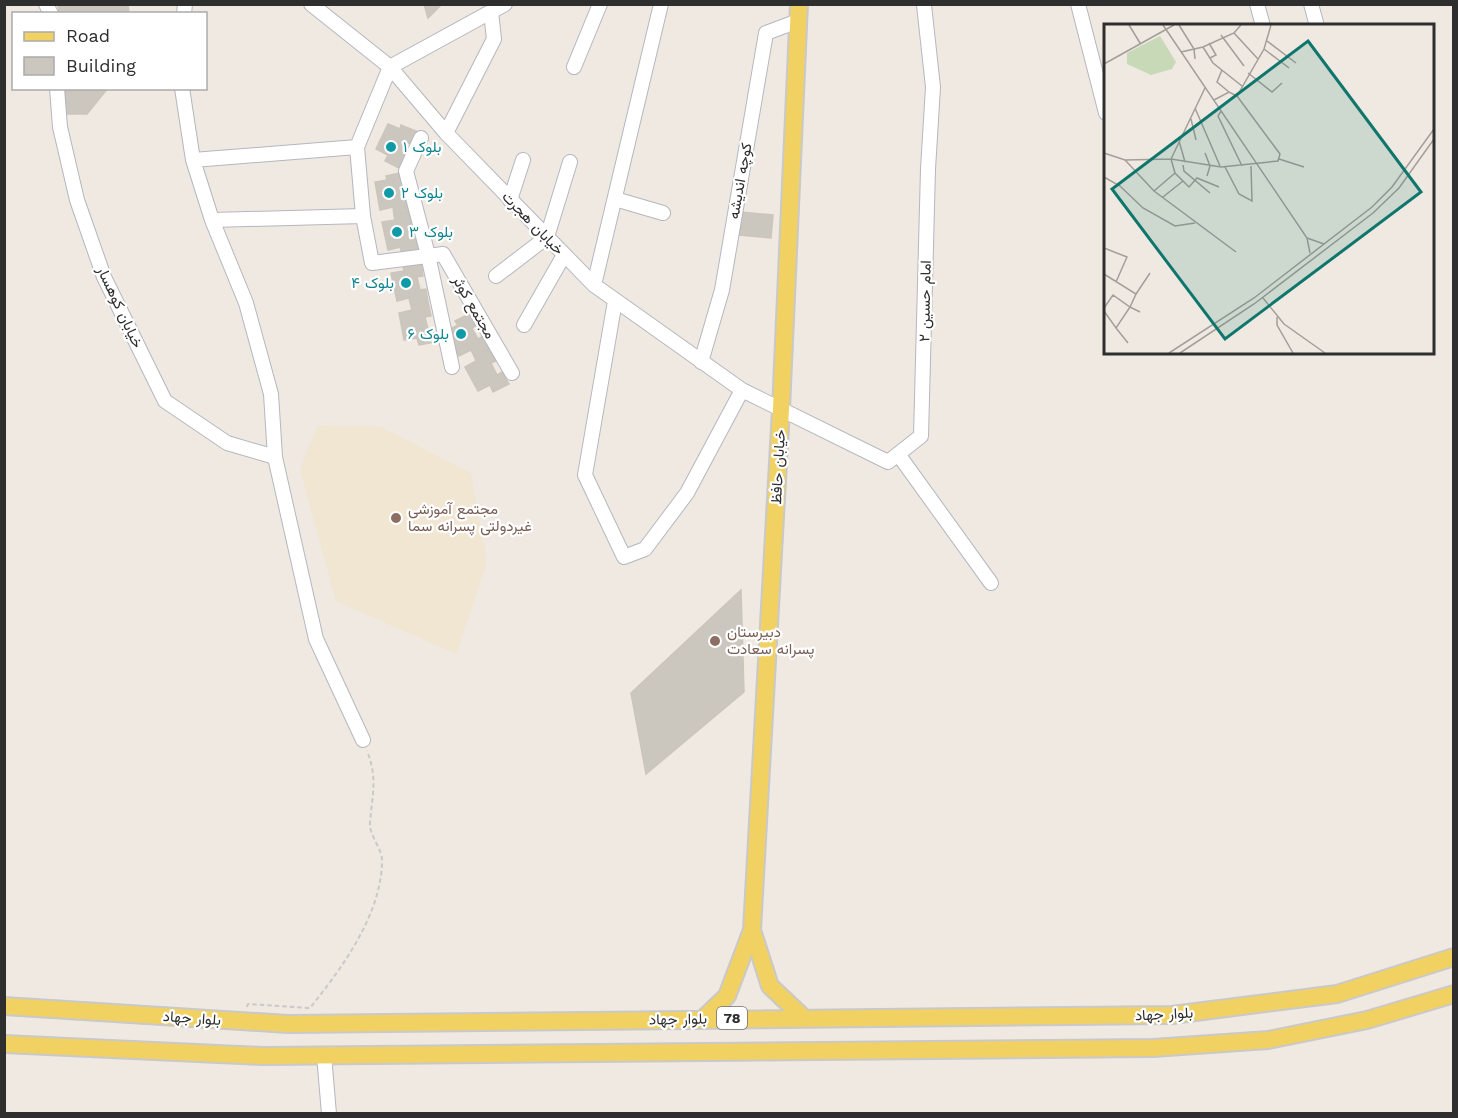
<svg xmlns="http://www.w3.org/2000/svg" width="1458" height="1118" font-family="'Work Sans',Vazirmatn,sans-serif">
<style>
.education{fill:#f0e6d1}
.building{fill:#cbc7bf;stroke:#cbc5ba;stroke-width:1.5}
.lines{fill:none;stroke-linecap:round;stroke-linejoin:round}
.minor-casing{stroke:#b4b7c1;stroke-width:16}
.major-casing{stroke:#c9c9c9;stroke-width:20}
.path{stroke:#c9c9c9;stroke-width:2;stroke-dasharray:4.5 3;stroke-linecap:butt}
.minor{stroke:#fff;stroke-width:14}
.major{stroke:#f2d163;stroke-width:16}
.culture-dot{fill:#0f9aa8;stroke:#fff;stroke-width:2}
.education-dot{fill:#8d6e63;stroke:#fff;stroke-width:2}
.labels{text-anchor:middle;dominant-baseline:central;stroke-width:4.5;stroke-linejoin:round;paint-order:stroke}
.shield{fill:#fff;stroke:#6d6d6d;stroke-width:1.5}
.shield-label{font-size:14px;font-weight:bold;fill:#2e2e2e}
.culture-label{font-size:15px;fill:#0d838f;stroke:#fff;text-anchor:start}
.street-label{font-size:15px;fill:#2e2e2e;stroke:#fff}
.education-label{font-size:15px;fill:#785e54;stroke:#fff;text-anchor:start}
.inset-road{fill:none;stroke:#a29e99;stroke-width:1.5}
.view{fill:#0f766e;fill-opacity:0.15;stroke:#0f766e;stroke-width:3}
.inset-edge{fill:none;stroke:#2e2e2e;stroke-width:3}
</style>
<rect width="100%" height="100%" fill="#efe9e1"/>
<path class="education" d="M318,426L381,427L471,473L487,563L456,654L336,601L300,469Z"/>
<path class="building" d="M58,4H128L129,14H59Z
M424,4H442L428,18Z
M65,88H108L87,114H66Z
M388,124L400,129L401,125L418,132L412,145L407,142L402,154L407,156L401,169L385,161L388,155L376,149Z
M404,172L406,186L401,187L403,199L409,198L411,212L394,215L393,207L380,210L375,182L387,180L386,176Z
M411,212L414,226L408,227L411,239L417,238L419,251L402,254L400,247L388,250L382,222L395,220L394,215Z
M741,212L773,215L771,238L739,235Z
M421,263L423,276L417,277L420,290L426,289L428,302L411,306L409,298L397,301L391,273L404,271L403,266Z
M428,302L431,316L425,317L428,329L433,328L436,342L419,345L417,338L404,340L399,313L412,310L411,306Z
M471,313L477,325L472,328L478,339L483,336L490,348L474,356L471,350L459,356L446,331L458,325L455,321Z
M490,348L496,361L491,363L497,375L502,372L509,384L493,392L490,385L478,391L465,367L476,361L474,356Z
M741,590L744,692L646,774L631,693Z"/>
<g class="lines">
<defs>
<path id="minor" d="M46,4L51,14
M311,4L390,67L446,133L594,285L742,390L888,462L921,436L928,169L933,87L924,5
M505,4L390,67L357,147L363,216L372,263L443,254L512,373
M1078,4L1106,113
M1257,4L1263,26
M1311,4L1317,26
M184,14L185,4
M574,67L600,4
M57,88L60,127L77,200L104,277L165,401L227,443L275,457
M182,88L193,160L212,220L246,303L271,394L275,457L316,639L363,740
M446,133L494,39L491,12
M421,138L406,171L428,255L452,367
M193,160L357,147
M615,199L663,213
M510,200L523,160
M212,220L363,216
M496,276L547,237L570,162
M594,285L661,4
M615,301L585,475L624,557L645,549L687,493L742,390
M524,325L564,255
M701,362L722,290L766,33L798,21
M898,454L991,583
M324,1055L329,1114"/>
<path id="major" d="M752,930L770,986L805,1019
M4,1006L288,1024L1172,1015L1337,994L1454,957
M704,1018L727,996L752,930L781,409L799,4
M4,1044L263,1056L1153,1048L1268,1040L1367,1020L1454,994"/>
</defs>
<use href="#minor" class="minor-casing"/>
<use href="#major" class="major-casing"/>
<path class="path" d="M247,1007L248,1004L310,1008C342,968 381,915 382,862C383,849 369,836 370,823C372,795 378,778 367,751"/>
<use href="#minor" class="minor"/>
<use href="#major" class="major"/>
</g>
<g class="culture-dot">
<circle cx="391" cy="147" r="6"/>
<circle cx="389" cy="193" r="6"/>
<circle cx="397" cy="232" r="6"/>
<circle cx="406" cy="283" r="6"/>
<circle cx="461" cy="334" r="6"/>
</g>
<g class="education-dot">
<circle cx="396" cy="518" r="6"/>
<circle cx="715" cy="641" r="6"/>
</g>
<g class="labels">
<rect class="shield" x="717" y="1007" width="30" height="22" rx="4.5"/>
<g class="shield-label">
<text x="732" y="1018">78</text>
</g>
<g class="culture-label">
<text x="403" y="147">بلوک ۱</text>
<text x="401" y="193">بلوک ۲</text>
<text x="409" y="232">بلوک ۳</text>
<text x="394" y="283" text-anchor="end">بلوک ۴</text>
<text x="449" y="334" text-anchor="end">بلوک ۶</text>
</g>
<g class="street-label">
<text transform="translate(740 181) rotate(-80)">کوچه اندیشه</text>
<text transform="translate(533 223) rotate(46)">خیابان هجرت</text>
<text transform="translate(925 301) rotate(-89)">امام حسین ۲</text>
<text transform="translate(120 307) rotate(65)">خیابان کوهسار</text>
<text transform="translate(474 307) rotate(60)">مجتمع کوثر</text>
<text transform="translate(778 467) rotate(-87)">خیابان حافظ</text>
<text transform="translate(1164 1014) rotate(-3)">بلوار جهاد</text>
<text transform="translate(192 1018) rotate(4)">بلوار جهاد</text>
<text transform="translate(678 1019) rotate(-1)">بلوار جهاد</text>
</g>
<g class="education-label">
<text x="408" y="509">مجتمع آموزشی<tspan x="408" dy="17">غیردولتی پسرانه سما</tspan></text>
<text x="727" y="632">دبیرستان<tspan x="727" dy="17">پسرانه سعادت</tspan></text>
</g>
</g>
<g transform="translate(1104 24)">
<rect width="330" height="330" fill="#efe9e1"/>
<path d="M56,12L72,38L68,45L47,51L23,40V29Z" fill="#c8d9b8"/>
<path class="inset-road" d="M25,1L36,19M59,1L203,214L206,229M75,1L90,25L91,35M130,9L154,35M117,11L140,42M163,17L192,39M105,19L112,31L106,34M99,23L109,39L138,62M160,25L185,44M77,28L99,23L130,9L137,1M0,40L70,1M118,46L113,58L125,68M144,49L168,68L178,59M101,64L67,135L71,149L85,163L93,154L115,163M110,76L125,68L133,72L160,25L167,1M91,84L116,142M117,87L114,92L138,142M87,95L92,116M75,117L81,138M0,129L21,136L67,135L117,143L174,137L176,130L133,72M101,129L106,142L103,152M175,135L200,143M21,136L50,167L132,228M79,141L80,147L106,169M121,143L135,170L148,177L147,142M0,153L16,162L39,184L71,202L91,199M50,167L71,149M59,173L79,157M203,214L220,220M0,224L23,233L12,258M0,250L32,270L26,283L9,271L0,284M32,270L46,249M159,274L180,300L221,329M0,287L12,304L26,283L36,288M173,293V301L189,329M12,304L24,319M65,329L150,274L268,183L288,163L330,105M76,329L150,280L269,189L295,164L330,115"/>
<path class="view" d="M204,17L317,168L121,315L8,165Z"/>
<rect width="330" height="330" class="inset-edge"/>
</g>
<rect width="1458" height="1118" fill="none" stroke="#2e2e2e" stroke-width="12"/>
<rect x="12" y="12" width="195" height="78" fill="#ffffff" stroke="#ababab" stroke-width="1.5"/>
<rect x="24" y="32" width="30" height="9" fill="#f2d163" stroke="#ababab" stroke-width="1.5"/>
<text x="66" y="42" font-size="18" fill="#2e2e2e">Road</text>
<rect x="24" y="57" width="30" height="18" fill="#cbc7bf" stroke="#ababab" stroke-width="1.5"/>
<text x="66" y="72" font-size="18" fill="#2e2e2e">Building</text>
</svg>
